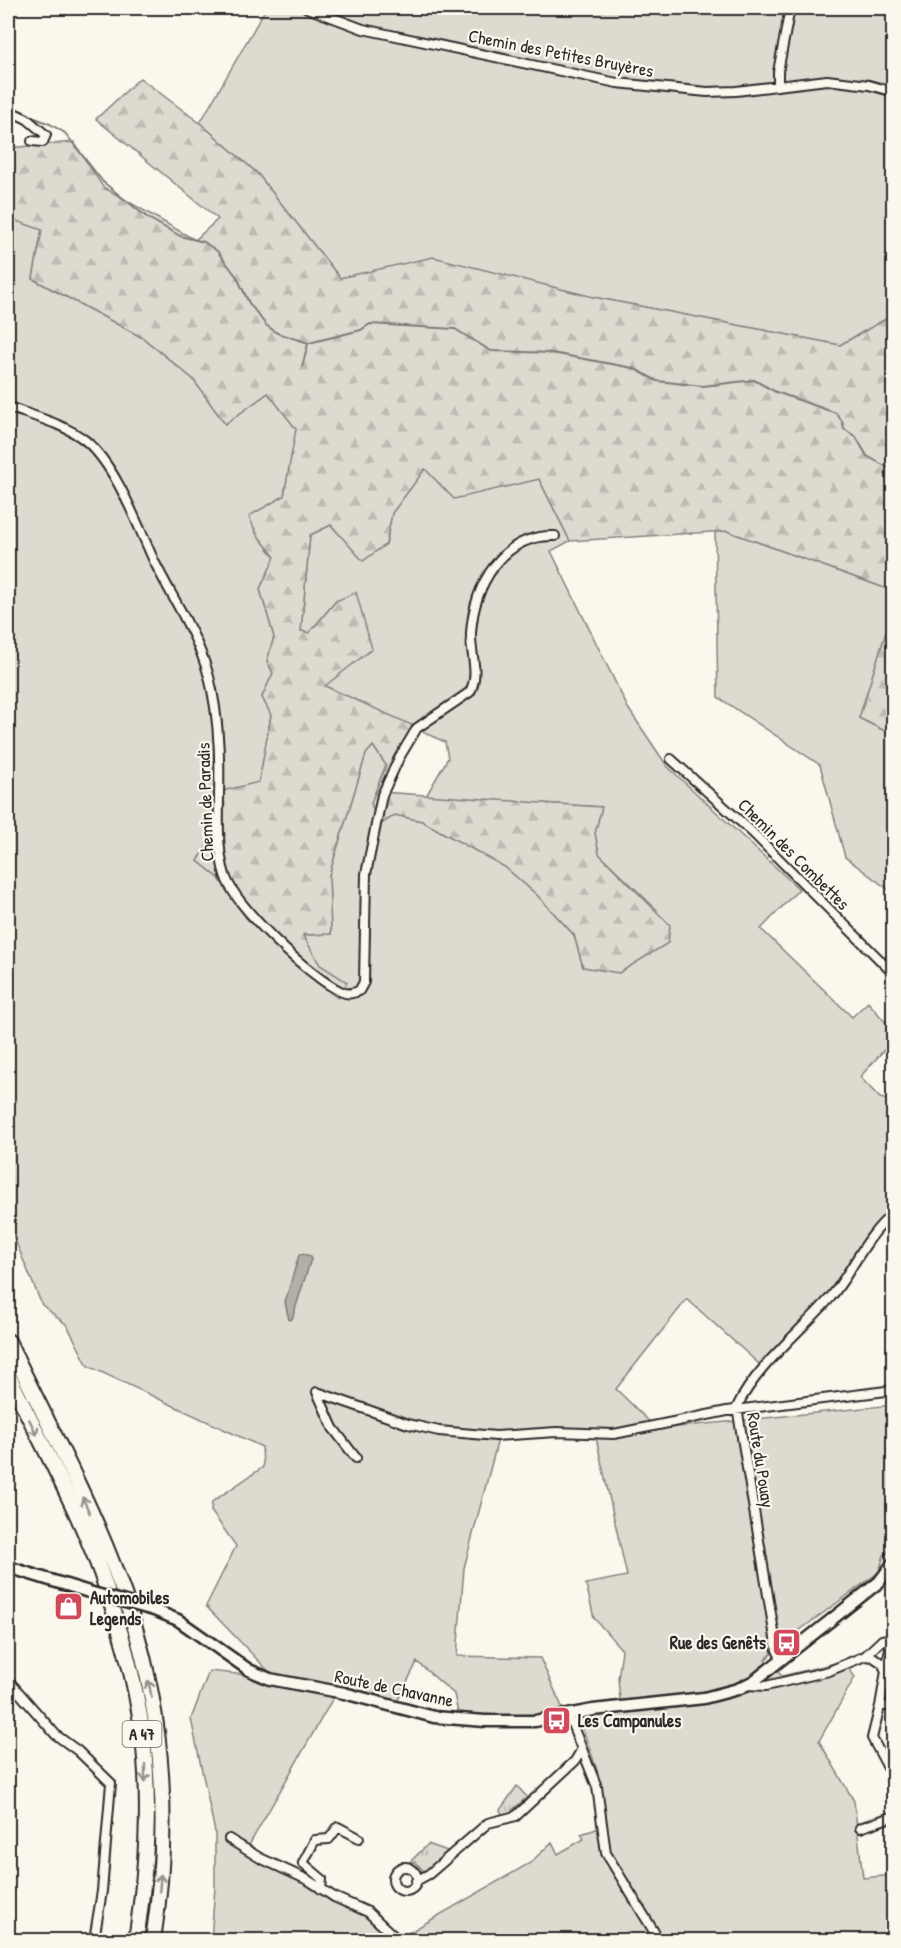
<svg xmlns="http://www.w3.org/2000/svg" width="901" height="1948" font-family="'Patrick Hand',sans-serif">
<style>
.grass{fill:#dddad0;stroke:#84827e;stroke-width:1.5}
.forest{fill:url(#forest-firs);stroke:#84827e;stroke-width:1.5}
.park{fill:url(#park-tufts);stroke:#84827e;stroke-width:1.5}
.water{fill:#b1afa7;stroke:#7b7a75;stroke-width:1.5}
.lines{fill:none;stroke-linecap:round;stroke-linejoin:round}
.stream{stroke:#7b7a75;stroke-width:2}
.street-casing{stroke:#2b2b2b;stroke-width:12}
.secondary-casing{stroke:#2b2b2b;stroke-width:15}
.highway-casing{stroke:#2b2b2b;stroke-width:18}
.street{stroke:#fbf7ec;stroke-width:8}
.secondary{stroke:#fbf7ec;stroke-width:10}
.highway{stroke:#fbf7ec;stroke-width:14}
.secondary-bridge-casing{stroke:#2b2b2b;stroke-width:15;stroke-linecap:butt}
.secondary-bridge{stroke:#fbf7ec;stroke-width:10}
.oneway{stroke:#93918c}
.labels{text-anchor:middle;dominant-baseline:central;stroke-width:4.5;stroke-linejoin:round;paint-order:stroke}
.shield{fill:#fbf7ec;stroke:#696865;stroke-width:1.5}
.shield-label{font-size:16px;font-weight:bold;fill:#2b2b2b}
.street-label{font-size:18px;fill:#2b2b2b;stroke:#fbf7ec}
.poi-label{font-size:18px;font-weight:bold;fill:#2b2b2b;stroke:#fbf7ec;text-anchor:start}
</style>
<defs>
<pattern id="forest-firs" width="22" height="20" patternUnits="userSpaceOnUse" patternTransform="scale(1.5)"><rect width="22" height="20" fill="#dddad0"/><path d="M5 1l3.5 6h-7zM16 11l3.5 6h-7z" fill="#bebbb3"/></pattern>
<pattern id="park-tufts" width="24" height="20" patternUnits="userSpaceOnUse" patternTransform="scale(1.5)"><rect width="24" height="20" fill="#dddad0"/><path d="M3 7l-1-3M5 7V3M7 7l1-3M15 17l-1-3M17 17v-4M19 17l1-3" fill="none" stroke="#bebbb3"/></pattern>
</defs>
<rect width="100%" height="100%" fill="#fbf7ec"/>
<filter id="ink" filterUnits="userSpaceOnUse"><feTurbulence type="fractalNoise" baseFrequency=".0167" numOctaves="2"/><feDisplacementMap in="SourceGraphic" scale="12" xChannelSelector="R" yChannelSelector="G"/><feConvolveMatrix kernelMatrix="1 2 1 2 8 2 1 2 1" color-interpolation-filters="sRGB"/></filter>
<g filter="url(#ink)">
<path class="grass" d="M266,8H893V315L840,345L593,297L434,258L340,278L257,173L200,123Z
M8,218L42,229L33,279L143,338L193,379L225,424L268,393L297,429L284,496L256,533L275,557L260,589L274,637L267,661L273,673L262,697L271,715L259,783L214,793V834L198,861L219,878L246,918L316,982L338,998L303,935L331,934L329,875L366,754L373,746L386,765L371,803L379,825L395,815L422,821L505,867L537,895L574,935L583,967L657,910L599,854L595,833L601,807L426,796L448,758L445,742L324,686L336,601L309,633L301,631L310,535L331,525L363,560L386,544L392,513L425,468L454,498L539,479L570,541L551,551L628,708L667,766L799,889L761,929L852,1017L868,1002L893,1031V1040L860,1077L880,1098L893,1101V1209L874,1227L829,1294L759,1364L687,1299L616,1389L657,1429L893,1405V1550L884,1555L879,1572L785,1641L765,1660L782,1676L843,1661L855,1677L819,1741L854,1801L863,1878L893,1875V1940H396L530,1863L552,1842L558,1854L584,1839L581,1834L606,1826L598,1773L575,1707L620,1700L618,1679L622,1650L594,1618L586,1584L627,1576L594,1429L500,1432L464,1568L457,1656L540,1658L563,1709L520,1719L458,1714L454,1694L417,1662L396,1704L340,1686L248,1847L369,1916L392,1940H211L215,1887V1832L191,1719L209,1671L275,1678L206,1606L236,1546L211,1511L212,1502L263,1467L262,1447L88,1366L67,1325L42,1305L10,1228L12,1214L8,1213Z
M727,531L893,591V610L859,718L893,735V893L845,857L820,765L718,697L715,532Z"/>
<path class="forest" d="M140,78L200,123L257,173L340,278L433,257L593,297L840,345L893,315V591L727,531L570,541L539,479L454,499L425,469L392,513L386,544L363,561L331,525L310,535L301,631L309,633L336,601L356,592L372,649L325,686L414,726L381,792L602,807L595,833L599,854L670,925L668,943L619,973L583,967L574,935L537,895L505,867L422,821L395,815L379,825L371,803L386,765L373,746L366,754L329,875L331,934L303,935L320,965L347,982L338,998L316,982L246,917L219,878L198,861L214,834V793L259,782L271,715L262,697L273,673L267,661L274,637L260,589L275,557L256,533L249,516L284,496L296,429L268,393L225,424L193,379L143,338L33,279L42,230L8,218V148L74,142L103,187L195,240L218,219L96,119Z
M893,610V735L859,718Z"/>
<path class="park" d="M517,1786L527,1797L509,1813L502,1814L500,1810Z
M428,1844L450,1852L421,1874L422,1869L415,1862L409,1863Z"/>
<path class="water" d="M302,1254L311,1256V1259L292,1319L289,1320L285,1302L299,1255Z"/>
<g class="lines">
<path class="stream" d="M30,116L50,124L65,133L103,182L148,218L180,236L204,242L217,251L237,277L249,303L266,325L277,333L309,343L361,330L370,324L455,329L491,351L552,353L633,368L657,381L703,386L754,380L776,392L836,413L842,421L844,429L856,437L867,456L894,471
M302,367L308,344"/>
<defs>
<path id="street" d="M307,8L363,29L617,83L707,92L736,91L827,80L869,85L894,92
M778,86V72L790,8
M8,110L27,119L46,135L43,142L32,141
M8,407C33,416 65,424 86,441C117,467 138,527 155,563C175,603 204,645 212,690C219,724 220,760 219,794C219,821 217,849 225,875C234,906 312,979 342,992C348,995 353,993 359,991L364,982L366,874L382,795L399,758L417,728L470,692C480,672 470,654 471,633C474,586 502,534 555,536
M671,759L752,832L894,974
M356,1458L333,1428L317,1392L408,1424L439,1431L496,1436L556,1432L614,1434L727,1411L894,1390
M865,1656L882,1640L888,1639L890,1648L886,1669
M781,1658L777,1650L737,1407C755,1368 801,1331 830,1298C853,1271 865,1236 894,1213
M8,1680L56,1735L78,1751L111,1783L102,1891L94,1940
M747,1685L766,1686L829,1671L865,1656L873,1657L882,1663L886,1671L880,1706H894
M880,1706L872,1738L894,1779
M568,1714L597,1787L606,1853L659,1940
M860,1828L894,1816
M229,1839L260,1858L308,1880L334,1897L368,1912L398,1940
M393 1879a12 12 0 1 1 24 0a12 12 0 1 1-24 0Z
M416,1881L429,1874L488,1823L516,1816L575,1761L582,1749
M321,1889L322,1879L303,1863L315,1840L329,1839L338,1827L359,1838"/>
<path id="secondary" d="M8,1567L89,1592
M154,1610L178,1620L249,1670L270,1679L344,1693L434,1717L485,1721H535L593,1710L704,1698L738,1689L754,1681L879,1582L894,1562"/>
<path id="highway" d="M8,1341C51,1431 102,1522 132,1618C165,1722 170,1833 153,1940
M8,1374C41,1444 83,1517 107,1590C125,1644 141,1701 145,1759C150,1819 145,1881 136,1940"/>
</defs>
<use href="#street" class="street-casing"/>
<use href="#secondary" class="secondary-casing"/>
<use href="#highway" class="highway-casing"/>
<use href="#street" class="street"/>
<use href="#secondary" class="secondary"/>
<use href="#highway" class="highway"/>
<defs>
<path id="secondary-bridge" d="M89,1592L154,1610"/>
</defs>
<use href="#secondary-bridge" class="secondary-bridge-casing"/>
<use href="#secondary-bridge" class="secondary-bridge"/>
</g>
<defs><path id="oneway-shaft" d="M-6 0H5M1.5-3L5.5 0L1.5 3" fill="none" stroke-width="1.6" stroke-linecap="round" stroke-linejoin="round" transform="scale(1.5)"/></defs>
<g class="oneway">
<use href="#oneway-shaft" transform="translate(33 1427) rotate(64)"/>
<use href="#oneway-shaft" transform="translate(86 1505) rotate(-115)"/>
<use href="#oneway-shaft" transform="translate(150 1689) rotate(-101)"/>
<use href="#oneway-shaft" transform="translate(145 1773) rotate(90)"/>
<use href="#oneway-shaft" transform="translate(160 1883) rotate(-85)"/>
</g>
</g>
<defs>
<symbol id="shop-square" viewBox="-11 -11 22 22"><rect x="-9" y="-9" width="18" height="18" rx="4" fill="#d1495b" stroke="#fbf7ec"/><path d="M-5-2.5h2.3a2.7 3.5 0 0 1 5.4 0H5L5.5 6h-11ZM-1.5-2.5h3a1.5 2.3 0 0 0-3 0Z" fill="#fff"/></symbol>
<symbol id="bus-square" viewBox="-11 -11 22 22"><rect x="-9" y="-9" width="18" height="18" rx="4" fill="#d1495b" stroke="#fbf7ec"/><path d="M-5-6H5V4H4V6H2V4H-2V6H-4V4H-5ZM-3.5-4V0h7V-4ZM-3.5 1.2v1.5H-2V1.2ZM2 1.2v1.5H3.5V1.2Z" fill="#fff"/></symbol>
</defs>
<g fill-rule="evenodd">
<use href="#shop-square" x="52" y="1590" width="33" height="33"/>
<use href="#bus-square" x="770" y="1626" width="33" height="33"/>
<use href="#bus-square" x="540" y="1704" width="33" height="33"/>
</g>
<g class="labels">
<rect class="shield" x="122.5" y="1721" width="39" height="26" rx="4.5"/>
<g class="shield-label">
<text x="142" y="1734">A 47</text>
</g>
<g class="street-label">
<text transform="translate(561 53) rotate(11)">Chemin des Petites Bruyères</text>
<text transform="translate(205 802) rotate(-92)">Chemin de Paradis</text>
<text transform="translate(794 854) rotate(45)">Chemin des Combettes</text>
<text transform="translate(761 1460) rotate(81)">Route du Pouay</text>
<text transform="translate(394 1688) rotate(12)">Route de Chavanne</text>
</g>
<g class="poi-label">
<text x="90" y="1597">Automobiles<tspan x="90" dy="21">Legends</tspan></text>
<text x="766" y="1642" text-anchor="end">Rue des Genêts</text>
<text x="578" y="1720">Les Campanules</text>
</g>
</g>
<rect width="901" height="1948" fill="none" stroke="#fbf7ec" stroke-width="30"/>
<rect x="15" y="15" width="871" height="1918" fill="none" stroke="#2b2b2b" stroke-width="2" filter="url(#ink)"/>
</svg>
